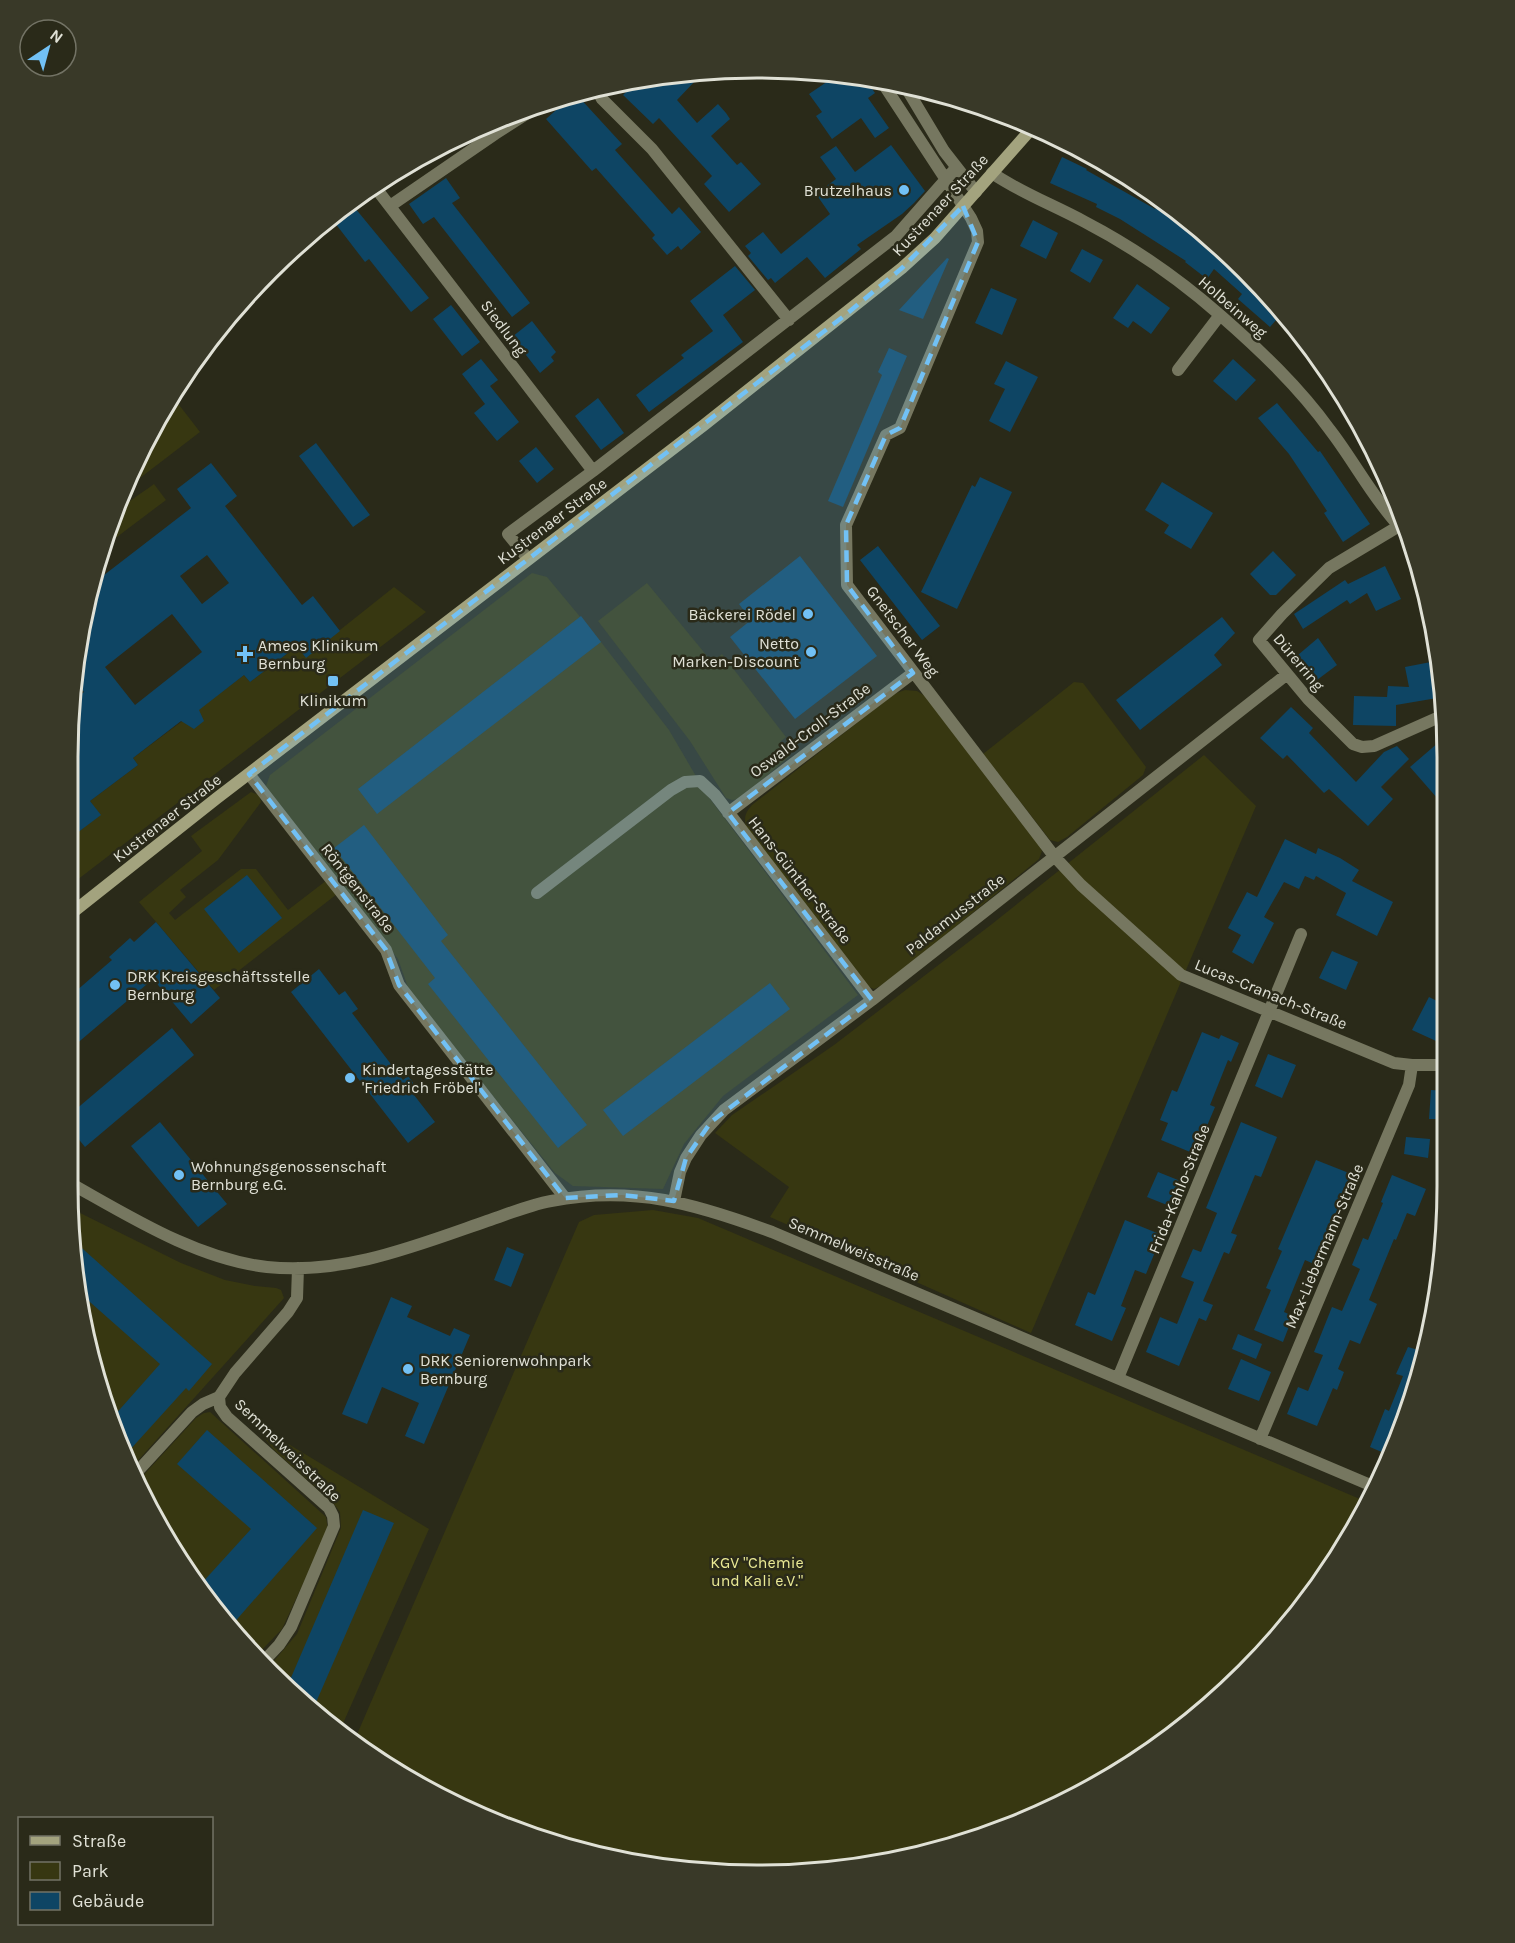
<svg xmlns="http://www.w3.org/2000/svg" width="1515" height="1943" font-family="Karla,sans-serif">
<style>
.green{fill:#373711}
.building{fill:#0e4564;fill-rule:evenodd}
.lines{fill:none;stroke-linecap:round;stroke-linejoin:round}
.street{stroke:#767760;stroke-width:12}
.secondary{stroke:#a3a37e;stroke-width:12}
.marked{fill:#72c1f5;fill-opacity:0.2;stroke:#72c1f5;stroke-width:4.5;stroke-dasharray:12 8;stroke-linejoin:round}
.poi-dot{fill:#72c1f5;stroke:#2a2a19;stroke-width:2}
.labels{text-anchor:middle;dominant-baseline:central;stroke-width:5;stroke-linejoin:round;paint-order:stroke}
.poi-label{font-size:16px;fill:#e0e1d6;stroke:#2a2a19;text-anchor:start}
.street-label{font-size:16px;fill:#e0e1d6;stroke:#2a2a19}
.park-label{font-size:16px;fill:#eae995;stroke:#2a2a19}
.rim{fill:none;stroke:#e0e1d6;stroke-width:3}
</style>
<rect width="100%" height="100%" fill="#2a2a19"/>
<path class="green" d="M173,397L200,432L123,491L139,452Z
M154,484L166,500L101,549C109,510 124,506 154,484Z
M532,573L547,577L601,642L669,730L707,795L858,995L723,1096L684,1144L663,1189L573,1186L555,1173L410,993L398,959L272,798L266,786L270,775Z
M647,583L712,662L722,654L786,737L780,742L790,756L740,799L732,800L726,798L690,741L598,621Z
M394,587L426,612L68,887L69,839L100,815L90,801L138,765L133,758L244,675L250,682L297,646L306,657Z
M1074,682L1083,683L1146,767L1143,775L1067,837L1058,842L1050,840L983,754Z
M905,690L917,691L925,696L1038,843L1042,851L1039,859L885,984L874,989L867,986L746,827C744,817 745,813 752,805L894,694Z
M1204,755L1256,806L1031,1333L770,1217L789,1187L715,1133L732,1115L834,1045L992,924Z
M251,792L259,795L261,802L218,860L180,890L186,897L169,913L175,920L241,869H256L288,910L327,880L337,894L214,990L139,902L202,851L191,836Z
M70,1208L181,1263L225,1280L255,1286L276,1288L281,1290L284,1298L133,1466L91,1364Z
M653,1210L698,1218L1367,1502L1331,1569L1245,1674L1103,1783L936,1852L758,1875L579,1852L413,1783L355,1739L579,1222L594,1215Z
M210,1412L326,1517L328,1530L282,1629L256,1656L160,1531L139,1480L196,1418L204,1413Z
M252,1422L429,1529L341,1728L267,1669L297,1634L341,1528L340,1512L334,1504L273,1449Z"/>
<path class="building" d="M667,73H689L696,80L677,100L697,123L718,104L726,113L730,119L711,136L737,165L741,162L761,184L729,212L704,184L712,176L659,118L653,124L623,95L638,80Z
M837,75L865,79L875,93L868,98L889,128L875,138L861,118L832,139L816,116L822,112L809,94Z
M577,95L622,144L615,150L672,214L679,207L701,232L681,250L678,246L667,255L652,238L655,235L596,168L592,171L546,119L572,96Z
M891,145L925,191L914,203L902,214L857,245L861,249L825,278L807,257L775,283L771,278L768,280L748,256L751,253L745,246L763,232L781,254L830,214L816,194L836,179L820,157L836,146L855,172Z
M1062,157L1087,169L1086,170L1155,209L1158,204L1186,222L1183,226L1245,273L1276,302L1283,312L1270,327L1238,299L1242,294L1214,269L1207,279L1185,262L1186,261L1120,219L1096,207L1097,204L1050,183Z
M446,178L460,198L452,203L530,303L512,317L434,217L423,224L409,204Z
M355,208L429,298L411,312L369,259L365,262L335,223Z
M1033,220L1058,233L1046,259L1020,246Z
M1082,249L1103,260L1090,283L1070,271Z
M947,258L949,259L923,319L899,310Z
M735,266L755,290L723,315L743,342L649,412L636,395L684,358L681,355L713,331L690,301Z
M1137,284L1170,308L1151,334L1133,321L1128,328L1113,318Z
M991,288L1017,299L1002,335L975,323Z
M451,305L480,342L462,356L433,319Z
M532,321L556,352L551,357L554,361L540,373L512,337Z
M889,348L907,356L843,507L828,501L882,375L878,372Z
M481,359L498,380L490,386L519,422L497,441L474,413L485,404L462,374Z
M1233,359L1256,380L1236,401L1213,381Z
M1006,361L1038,377L1010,432L989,421L1005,389L994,384Z
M598,398L624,433L601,450L575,416Z
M1277,403L1318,452L1320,451L1370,524L1343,542L1324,513L1327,511L1289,454L1258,418Z
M316,443L370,515L353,527L299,456Z
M536,447L554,469L537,483L519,461Z
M211,463L237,496L225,506L302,605L313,596L340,631L306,658L297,646L250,682L244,675L199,710L204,721L194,729L181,721L133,758L138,765L90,801L101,815L69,839V713L71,702L84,692L75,680L95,582L191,508L177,489ZM207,555L229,583L202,604L180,576ZM172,614L202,652L135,705L105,667Z
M980,477L1012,492L957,609L921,592L972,485L975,487Z
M1162,482L1213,513L1191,549L1164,533L1169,525L1145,510Z
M878,546L940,626L922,640L860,560Z
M1273,551L1296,575L1276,595H1270L1250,574Z
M800,556L877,656L795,719L730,637L751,620L739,604Z
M1385,566L1401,599L1376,611L1367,593L1350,604L1347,600L1303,629L1294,614L1345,580L1348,584Z
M581,616L601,642L377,814L358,789Z
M1222,617L1235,633L1214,655L1222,665L1140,730L1116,700Z
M1318,638L1337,665L1317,680L1298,655Z
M1436,661L1443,697L1396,705V726L1353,725L1354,696L1387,697L1388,686L1409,687L1405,667Z
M1291,707L1313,728L1309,733L1356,782L1384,752L1397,746L1409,759L1381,787L1393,799L1368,826L1329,789L1324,793L1287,755L1283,759L1260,738Z
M1446,736V792L1438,799L1410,767Z
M364,825L448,935L441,941L587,1125L558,1148L428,984L435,978L334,848Z
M1285,839L1316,854L1318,848L1340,858L1359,870L1352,881L1393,902L1377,936L1336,915L1346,893L1316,876L1314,880L1305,876L1299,889L1284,882L1264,917L1274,923L1253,964L1232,952L1241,935L1228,928L1247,892L1257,897Z
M247,875L282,918L239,953L204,909Z
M156,922L220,998L191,1024L153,979L68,1051V998L112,960L109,957L130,938L134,942Z
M1332,951L1358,962L1346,990L1319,978Z
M319,969L339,995L345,991L358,1009L352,1013L403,1080L408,1076L419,1091L414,1095L435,1122L408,1143L291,992Z
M770,983L790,1009L623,1136L603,1110Z
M1429,997L1447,1006V1046L1412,1030Z
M172,1028L194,1055L85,1147L68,1126V1116Z
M1202,1032L1219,1039L1221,1035L1239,1043L1231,1062L1228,1060L1210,1105L1215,1107L1195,1154L1161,1140L1168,1123L1160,1120L1172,1090L1177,1092Z
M1268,1054L1296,1065L1282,1098L1255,1086Z
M1431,1090L1447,1091V1119H1429Z
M160,1122L227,1204L198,1227L131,1146Z
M1241,1122L1277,1137L1261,1177L1255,1175L1231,1233L1237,1235L1229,1254L1224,1252L1203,1301L1213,1305L1206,1321L1199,1318L1179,1366L1146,1352L1160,1317L1177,1324L1194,1282L1181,1277L1193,1249L1201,1252L1217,1213L1206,1208Z
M1406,1137L1430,1139L1428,1158L1404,1154Z
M1316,1160L1354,1175L1314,1264L1305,1260L1284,1312L1293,1316L1283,1342L1254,1330L1271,1290L1266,1288L1282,1251L1278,1249Z
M1158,1172L1183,1182L1172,1207L1147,1197Z
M1392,1175L1426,1189L1415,1216L1407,1213L1396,1240L1394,1239L1369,1300L1377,1304L1360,1344L1350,1340L1338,1369L1344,1372L1337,1390L1333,1388L1317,1426L1287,1414L1298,1387L1308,1391L1323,1355L1314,1352L1332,1307L1342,1311L1360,1269L1352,1265L1363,1238L1368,1240L1383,1203L1381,1202Z
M1125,1220L1162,1235L1146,1274L1135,1270L1121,1306L1126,1308L1112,1341L1075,1325L1088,1292L1095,1295Z
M75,1242L212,1364L189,1391L186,1388L128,1452L113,1417L160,1364L82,1295Z
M507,1247L524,1254L511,1287L494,1280Z
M391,1297L412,1306L407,1317L450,1336L454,1328L470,1335L424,1444L405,1436L419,1403L382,1387L367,1424L342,1414Z
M1238,1334L1262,1344L1256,1359L1232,1349Z
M1408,1347L1425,1352L1391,1456L1370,1447L1385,1409L1389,1411L1403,1376L1396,1374Z
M1241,1359L1271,1372L1259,1401L1228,1389Z
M207,1430L317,1528L232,1625L201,1584L251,1529L177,1464Z
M363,1510L394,1523L314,1707L287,1687Z"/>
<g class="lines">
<path class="street" d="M882,82L971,218L977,231L978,242L900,428L886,435L846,525L847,585L1054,856L1081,885L1181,975L1394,1063L1412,1065H1447
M905,86L944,151L976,192
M597,90L602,99L652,149L789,320
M992,173C1021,193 1054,205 1085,222C1133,247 1179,279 1220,315C1260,350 1299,387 1330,430C1354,461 1372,497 1399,526
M375,187L593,471L508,534L528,559
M390,206L495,134L545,102
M1178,370L1220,315
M593,471L896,236L955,169
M1408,528L1399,526L1329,568L1282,614L1259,640L1308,699L1353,744L1362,747L1374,746L1446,714
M249,774L386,950L399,985L565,1198
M728,813L913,673
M537,893L671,790L685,782L700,781L715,795L872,1000
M68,1182C129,1216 196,1259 267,1267C344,1275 415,1246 487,1221C508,1214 529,1205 551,1201C634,1185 696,1204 772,1232L1375,1487
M674,1201L680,1172L686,1158L701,1135L724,1110L872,1000L1286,675
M1118,1378L1301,934
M1260,1439L1409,1085L1412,1065
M136,1473L192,1412L203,1404L219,1397
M262,1663L279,1645L291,1627L334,1526L333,1516L329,1508L227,1417L220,1407L219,1397L235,1373L288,1312L297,1298L298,1268"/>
<path class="secondary" d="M68,916L217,798L704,425L902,268L935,238L1033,127"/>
</g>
<path class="marked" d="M963,206L978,242L900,428L886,435L846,525L847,585L913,673L728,813L872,1000L711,1122L686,1158L674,1201L622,1195L565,1198L399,985L386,950L249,774L844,316L902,268Z"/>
<g class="poi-dot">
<circle cx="904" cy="190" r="6"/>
<circle cx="808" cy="614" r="6"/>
<circle cx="811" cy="652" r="6"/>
<path d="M242 645h6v6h6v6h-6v6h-6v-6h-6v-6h6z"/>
<rect x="327" y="675" width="12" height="12" rx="3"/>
<circle cx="115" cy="985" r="6"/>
<circle cx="350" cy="1078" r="6"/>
<circle cx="179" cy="1175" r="6"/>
<circle cx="408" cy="1369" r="6"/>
</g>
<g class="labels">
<g class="poi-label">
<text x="892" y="190" text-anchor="end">Brutzelhaus</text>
<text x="796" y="614" text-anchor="end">Bäckerei Rödel</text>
<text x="799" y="643" text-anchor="end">Netto<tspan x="799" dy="18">Marken-Discount</tspan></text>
<text x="258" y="645">Ameos Klinikum<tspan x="258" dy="18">Bernburg</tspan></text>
<text x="333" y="700" text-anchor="middle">Klinikum</text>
<text x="127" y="976">DRK Kreisgeschäftsstelle<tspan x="127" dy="18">Bernburg</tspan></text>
<text x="362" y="1069">Kindertagesstätte<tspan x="362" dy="18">'Friedrich Fröbel'</tspan></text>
<text x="191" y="1166">Wohnungsgenossenschaft<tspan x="191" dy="18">Bernburg e.G.</tspan></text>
<text x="420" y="1360">DRK Seniorenwohnpark<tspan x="420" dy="18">Bernburg</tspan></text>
</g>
<g class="street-label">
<text transform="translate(940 205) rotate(-47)">Kustrenaer Straße</text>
<text transform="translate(1233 307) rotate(41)">Holbeinweg</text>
<text transform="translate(504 328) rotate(53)">Siedlung</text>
<text transform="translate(552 521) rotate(-37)">Kustrenaer Straße</text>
<text transform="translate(903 631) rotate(53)">Gnetscher Weg</text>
<text transform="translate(1299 662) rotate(50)">Dürerring</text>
<text transform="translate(810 730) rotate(-37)">Oswald-Croll-Straße</text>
<text transform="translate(167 818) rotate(-38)">Kustrenaer Straße</text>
<text transform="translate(800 880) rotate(52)">Hans-Günther-Straße</text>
<text transform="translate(358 888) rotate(52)">Röntgenstraße</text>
<text transform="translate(955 914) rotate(-38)">Paldamusstraße</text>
<text transform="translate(1271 994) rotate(22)">Lucas-Cranach-Straße</text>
<text transform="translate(1179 1189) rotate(-68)">Frida-Kahlo-Straße</text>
<text transform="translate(1324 1246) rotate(-67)">Max-Liebermann-Straße</text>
<text transform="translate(854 1249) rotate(23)">Semmelweisstraße</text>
<text transform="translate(288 1450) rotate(44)">Semmelweisstraße</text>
</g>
<g class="park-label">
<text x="757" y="1562">KGV "Chemie<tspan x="757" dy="18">und Kali e.V."</tspan></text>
</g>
</g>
<path d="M0 0H1515V1943H0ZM757 78H758A679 679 0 0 1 1437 757V1186A679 679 0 0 1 758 1865H757A679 679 0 0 1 78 1186V757A679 679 0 0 1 757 78Z" fill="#393928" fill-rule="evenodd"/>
<path class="rim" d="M757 78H758A679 679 0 0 1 1437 757V1186A679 679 0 0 1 758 1865H757A679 679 0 0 1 78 1186V757A679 679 0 0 1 757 78Z"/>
<rect x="18" y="1817" width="195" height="108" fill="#2a2a19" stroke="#737365" stroke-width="1.5"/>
<rect x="30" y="1836" width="30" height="9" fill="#a3a37e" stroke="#737365" stroke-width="1.5"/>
<text x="72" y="1847" font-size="18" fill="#e0e1d6">Straße</text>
<rect x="30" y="1862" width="30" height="18" fill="#373711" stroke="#737365" stroke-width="1.5"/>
<text x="72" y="1877" font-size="18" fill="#e0e1d6">Park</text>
<rect x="30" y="1892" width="30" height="18" fill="#0e4564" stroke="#737365" stroke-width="1.5"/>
<text x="72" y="1907" font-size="18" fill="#e0e1d6">Gebäude</text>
<g transform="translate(48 48) rotate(36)"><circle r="28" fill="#2a2a19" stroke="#737365" stroke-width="1.5"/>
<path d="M0-4.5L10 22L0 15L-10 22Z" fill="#72c1f5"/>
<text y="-9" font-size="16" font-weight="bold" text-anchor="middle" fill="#e0e1d6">N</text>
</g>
</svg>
